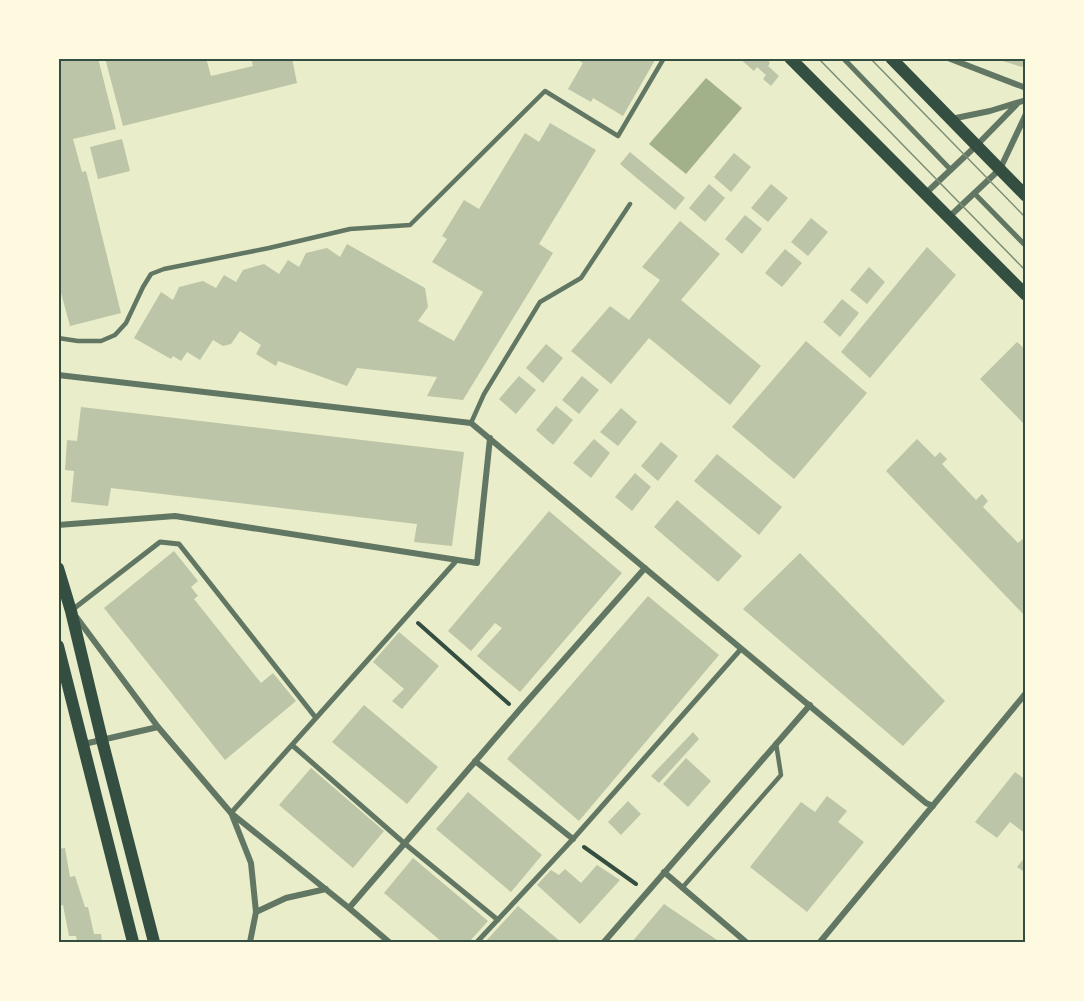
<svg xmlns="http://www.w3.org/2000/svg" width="1084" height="1001" font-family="Spectral,serif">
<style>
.water{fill:#a3b18a}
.building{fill:#bcc5a7}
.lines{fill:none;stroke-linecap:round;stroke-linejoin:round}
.path{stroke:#344e41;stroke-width:4}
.service{stroke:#617663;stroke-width:4.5}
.pedestrian{stroke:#617663;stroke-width:5}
.minor{stroke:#617663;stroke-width:6}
.secondary{stroke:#344e41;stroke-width:12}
.tram{stroke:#7c8e77;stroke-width:1.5}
.neatline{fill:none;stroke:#344e41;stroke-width:2}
</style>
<rect width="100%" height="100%" fill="#e9edc9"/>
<path class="water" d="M706,78L742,108L686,174L649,144Z"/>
<path class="building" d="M58,58H98L116,129L73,139L82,172L86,171L121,313L70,326L58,282Z
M105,58H206L211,76L253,66L251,58H292L297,83L123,126Z
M574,58H653L655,60L623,116L593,98L591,102L568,89L583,63Z
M739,58H766L770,63L768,66L779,76L771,86L763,79L766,75L757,67L754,71Z
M993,58H1026V63L1022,67Z
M550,123L596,150L539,244L553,253L463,400L427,396L437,377L357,368L347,386L278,361L276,366L256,354L261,345L240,331L231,344L223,346L213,340L200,360L187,352L181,361L173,356L171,359L134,338L161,292L173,300L179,287L203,281L216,288L224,275L236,282L243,270L264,264L279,274L288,260L299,267L306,253L327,248L340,257L347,244L425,288L428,307L418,321L454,341L483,292L432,262L447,239L442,236L464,200L479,209L525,133L539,142Z
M122,139L130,171L98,179L90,147Z
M630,152L685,198L675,210L620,164Z
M734,153L751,167L731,192L714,177Z
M709,184L725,198L705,222L689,208Z
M771,184L788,198L768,222L751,208Z
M745,215L762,229L742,254L725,239Z
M811,218L828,232L808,256L791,242Z
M680,221L720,254L681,300L761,366L730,405L649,338L611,384L571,351L610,306L629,320L660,280L642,267Z
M927,247L956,275L870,378L841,352Z
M785,249L802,263L782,287L765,273Z
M869,267L885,282L867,304L850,290Z
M842,299L859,313L840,337L823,322Z
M806,341L867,393L794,479L732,427Z
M1017,342L1026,350V426L980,379Z
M546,344L563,358L543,383L526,368Z
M519,376L536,390L516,414L499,399Z
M582,376L599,390L579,414L562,400Z
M556,406L573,420L553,445L536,430Z
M81,407L464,452L452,546L414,542L417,524L111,488L108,506L71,502L74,471L65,470L67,440L77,441Z
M621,408L637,422L618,446L600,432Z
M594,439L610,453L591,478L573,463Z
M917,439L935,457L940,452L947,459L942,464L976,500L982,494L988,501L983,507L1018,543L1024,538L1026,540L1024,550L1026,617L886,471Z
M661,442L678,456L658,481L641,466Z
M717,454L782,507L759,535L694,481Z
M635,473L651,487L632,511L615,497Z
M677,500L742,556L718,582L654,527Z
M549,511L622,573L520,692L477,656L502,628L495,623L471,651L448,631Z
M174,551L198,581L191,587L198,596L194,599L261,683L273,673L296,701L225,760L104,608Z
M800,553L945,701L903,746L743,609Z
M648,596L719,655L579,821L507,759Z
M399,632L439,666L402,709L392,701L404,689L373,662Z
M364,705L438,767L407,804L332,742Z
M693,732L699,739L659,783L651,776Z
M686,758L711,781L688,807L663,784Z
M311,768L384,831L353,868L279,805Z
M1015,772L1026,780V834L1010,822L997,838L975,822Z
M468,792L542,855L511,892L436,829Z
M827,796L847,811L838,822L864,842L807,912L750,867L801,802L815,812Z
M628,801L641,814L621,835L608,822Z
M65,848L70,877L75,876L85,907H88L94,934H101L102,942H77L76,936H69L63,905L58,906V849Z
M1026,856V873L1017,867Z
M413,858L488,921L469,942H442L384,893Z
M597,865L620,880L580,924L537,885L551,870L559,875L565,869L581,883Z
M664,904L720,942H632Z
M518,906L561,942H485Z"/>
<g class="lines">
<path class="path" d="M418,623L509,704
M584,847L636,884"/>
<path class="service" d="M58,338L78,341H101L115,335L126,323L143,287L151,274L164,269L269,248L350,229L410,225L545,91L618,136L664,58
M471,423L484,394L540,302L581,278L630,204
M682,888L781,775L776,743"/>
<path class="pedestrian" d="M843,58L951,170
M974,193L1026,246
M72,610L160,542L179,544L316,718L231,813
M316,718L457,560
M292,745L404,843L498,920
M477,942L573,839L741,649"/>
<path class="minor" d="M948,58L1026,88
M951,119L990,111L1026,100
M925,194L977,145L1017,104
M949,217L1000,169L1026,114
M58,375L471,423L926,803L933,806
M58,525L175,516L477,563L490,438
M77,618L158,727L231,813L349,908L389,942
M84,744L158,727
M475,761L573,839
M232,815L251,863L256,912L250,942
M664,872L746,942
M349,908L522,707L645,568
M256,912L286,898L326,889
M604,942L810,705
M820,942L1026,693"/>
<path class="secondary" d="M790,58L1026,295
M891,58L1026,196
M58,568L71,611L102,740L154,942
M58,646L133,942"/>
<path class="tram" d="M818,58L1026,271
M870,58L1026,218"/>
</g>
<rect width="1084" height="1001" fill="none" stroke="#fefae0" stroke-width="120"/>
<rect x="60" y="60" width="964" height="881" class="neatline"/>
</svg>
